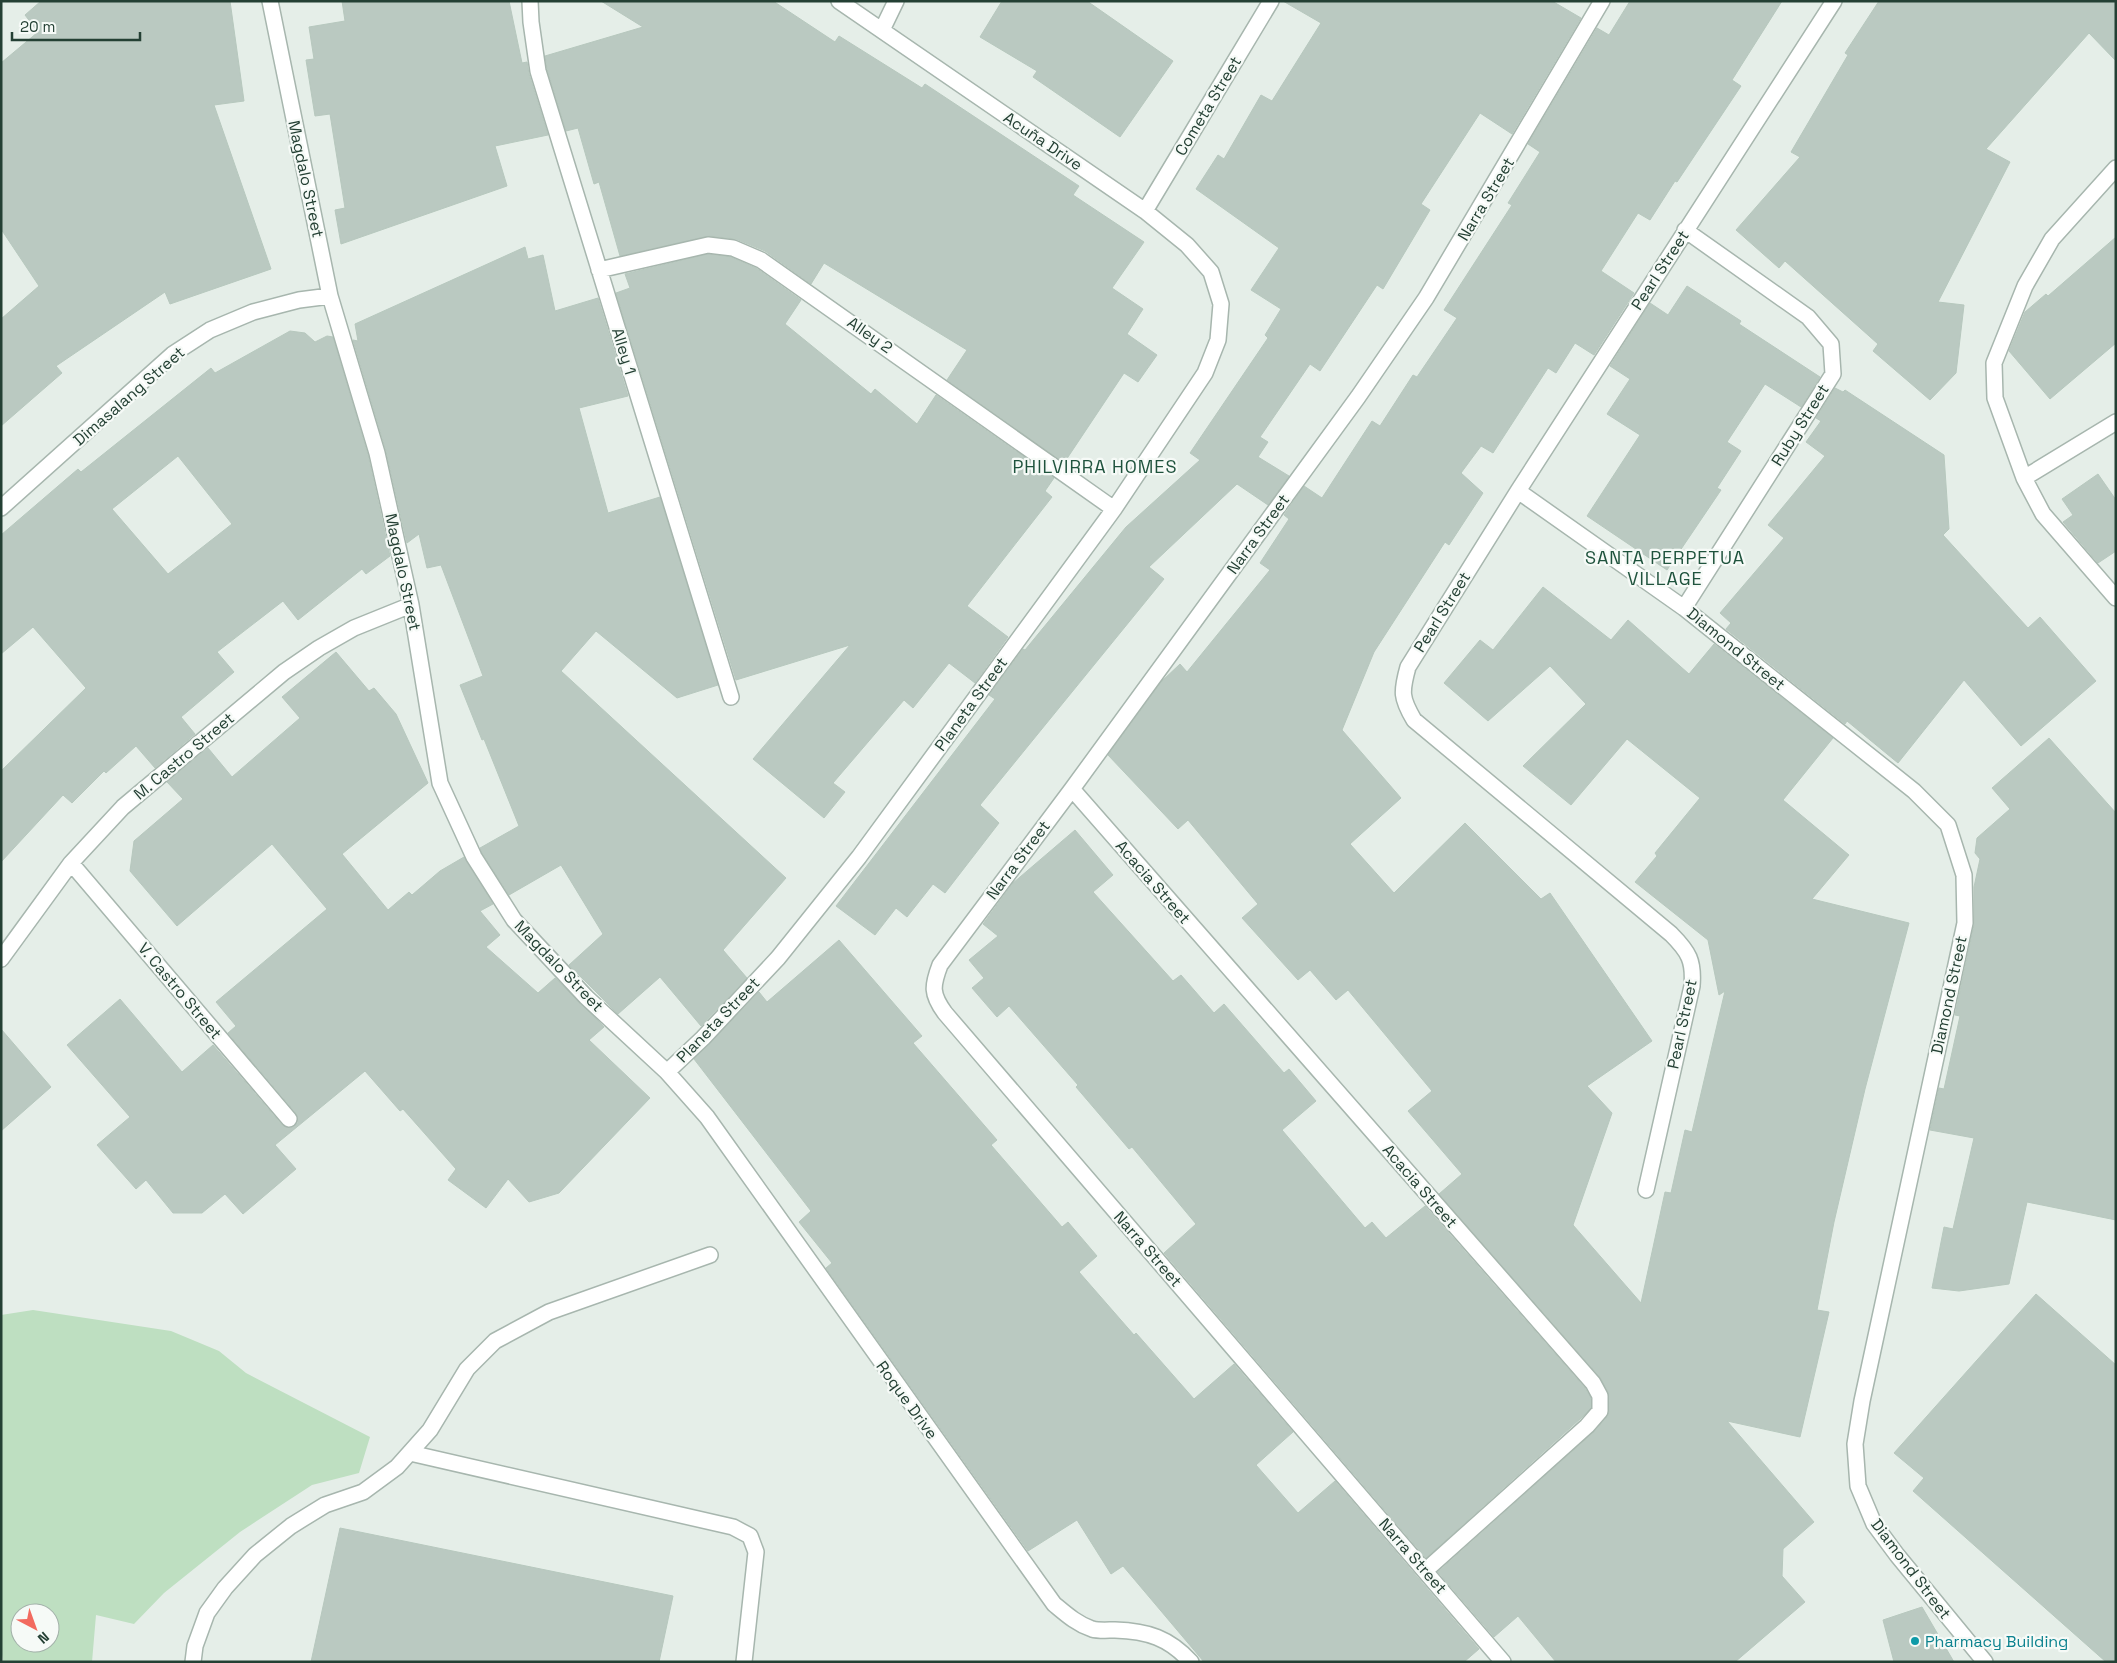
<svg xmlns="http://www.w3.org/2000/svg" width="2117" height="1663" font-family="'Space Grotesk',sans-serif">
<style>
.green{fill:#bedfc1;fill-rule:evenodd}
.building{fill:#bac9c1;stroke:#b7c8be;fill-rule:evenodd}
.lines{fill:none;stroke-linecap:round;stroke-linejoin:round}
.service-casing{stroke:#a7b6ae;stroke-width:18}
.minor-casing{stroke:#a7b6ae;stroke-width:18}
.service{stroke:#fff;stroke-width:15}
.minor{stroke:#fff;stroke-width:15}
.culture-dot{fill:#0f9aa8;stroke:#f6faf7;stroke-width:2}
.labels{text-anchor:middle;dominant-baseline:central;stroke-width:4.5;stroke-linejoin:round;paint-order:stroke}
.street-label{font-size:16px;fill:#244034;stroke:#f6faf7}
.culture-label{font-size:16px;fill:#0d838f;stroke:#f6faf7;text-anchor:start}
.neighbourhood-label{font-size:18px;letter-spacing:1px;fill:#1f533d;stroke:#f6faf7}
</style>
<rect width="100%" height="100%" fill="#e5eee8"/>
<path class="green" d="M33,1310L171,1331L219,1351L246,1373L370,1437L359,1473L312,1485L240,1532L164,1593L134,1624L96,1615L92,1662H3L1,1647V1315ZM20,1613H50V1643H20Z"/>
<path class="building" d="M41,1H230L244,101L214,105L271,269L170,304L165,292L56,366L62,373L1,426V319L39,286L1,229V63L38,32L25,15Z
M342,1H509L522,63L527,62L529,74L548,135L495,146L507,186L341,244L335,210L345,208L330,114L315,116L306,60L314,59L309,27L345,21Z
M601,1H773L835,42L839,36L922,88L925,84L1079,186L1073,195L1144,242L1112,288L1143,309L1127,334L1157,355L1138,382L1124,373L1064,463L947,380L967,350L824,263L811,284L765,251L736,239L709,236L620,256L599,182L594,184L578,128L566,131L547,69L545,56L643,27Z
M1002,1H1087L1173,61L1120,137L1033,77L1037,71L980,37Z
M1283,1H1552L1581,18L1512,134L1480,113L1421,204L1430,210L1383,289L1377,285L1320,371L1310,364L1260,437L1268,442L1258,457L1289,476L1268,505L1237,484L1149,567L1164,579L980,805L999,823L945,893L933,884L907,917L896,908L875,935L836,906L995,699L989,695L1023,649L1025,650L1126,527L1200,460L1190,453L1268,338L1265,335L1281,309L1251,290L1279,248L1196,189L1218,155L1224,159L1261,95L1272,101L1321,23Z
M1630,1H1782L1732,80L1741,86L1677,182L1675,181L1650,220L1638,213L1601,271L1634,293L1594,355L1575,343L1556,373L1548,368L1493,453L1481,446L1461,473L1483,493L1449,545L1445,542L1374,652L1342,730L1401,798L1350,844L1394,893L1465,823L1541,899L1550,893L1652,1041L1587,1086L1612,1113L1573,1225L1641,1303L1665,1192L1671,1193L1685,1130L1692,1132L1725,991L1719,995L1708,940L1635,882L1657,856L1655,853L1700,798L1627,739L1571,805L1523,766L1586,704L1550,666L1488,721L1444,683L1480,640L1493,650L1543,587L1611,640L1628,620L1689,674L1714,644L1833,738L1783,800L1849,855L1812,899L1909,923L1865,1089L1834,1222L1817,1310L1829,1312L1800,1437L1727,1421L1814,1522L1783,1549L1782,1576L1805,1602L1735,1662H1556L1518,1616L1494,1637L1438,1572L1594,1432L1607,1417L1609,1412L1608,1392L1600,1377L1439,1194L1462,1174L1408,1111L1432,1091L1348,990L1336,1000L1310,970L1298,980L1242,918L1258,904L1188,820L1178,829L1108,755L1162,681L1180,664L1187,672L1270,570L1260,563L1289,519L1284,515L1304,486L1322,498L1372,421L1380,426L1413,375L1417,377L1457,318L1444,310L1512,205L1508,203L1540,152L1528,144L1597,28L1609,35Z
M1879,1H2116V61L2089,33L1986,149L2010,162L1938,302L1964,305L1956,373L1930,400L1873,351L1878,344L1785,261L1779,268L1736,230L1800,157L1791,152L1848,55L1845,53Z
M2116,237V343L2050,399L2009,351L2025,312L2046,294L2048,296Z
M525,247L528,259L543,255L555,311L598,298L628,396L579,408L608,513L660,497L718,685L677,698L596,631L561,671L786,878L723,950L747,978L701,1026L660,977L618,1014L569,965L603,934L561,865L509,895L482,853L480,848L519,826L484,739L482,740L460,685L483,676L441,565L427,568L419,534L407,543L386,451L353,340L358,341L355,324Z
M708,254L731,257L756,268L801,300L785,324L871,394L875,389L917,424L936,395L1054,478L1045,491L1052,497L967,606L1008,637L975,683L949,663L913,708L904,700L833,783L845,792L824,818L753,759L850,645L736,680L616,293L630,288L625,274Z
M1687,286L1741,321L1739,324L1820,377L1801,407L1765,384L1727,442L1741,451L1717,488L1721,490L1667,570L1587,516L1640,435L1607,414L1630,379L1610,366L1650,303L1668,315Z
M290,331L305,333L315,342L327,336L333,337L368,455L390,556L366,574L362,569L298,620L283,601L217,652L234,672L181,717L195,734L155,768L136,746L106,773L104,771L72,803L63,795L1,862V771L86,688L33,627L1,654V535L78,469L81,472L211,368L215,373ZM178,456L232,524L168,574L112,509Z
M1835,388L1843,392L1845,390L1944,455L1949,529L1943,535L2028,628L2040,617L2096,681L2021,746L1964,680L1898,763L1847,721L1845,724L1726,629L1731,623L1720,613L1784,538L1768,525L1825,456L1806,442L1821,421L1816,418Z
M2098,474L2116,500V551L2098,563L2063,522L2073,515L2062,499Z
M336,652L369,691L374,688L396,714L428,783L342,854L388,910L409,892L412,895L440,871L464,857L493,904L480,911L500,935L486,947L538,993L555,978L604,1027L589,1040L650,1098L559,1193L529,1202L508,1179L486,1208L448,1180L456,1169L403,1109L400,1111L365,1071L275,1145L296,1169L243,1214L225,1194L202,1213H173L146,1180L136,1189L97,1145L130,1117L67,1045L120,999L182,1072L213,1045L282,1125L290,1128L298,1123L296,1113L228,1033L236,1026L216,1002L327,909L272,844L177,926L130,871L134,841L183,799L167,782L208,748L232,777L300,718L282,697Z
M2049,738L2116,813V1220L2027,1202L2009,1284L1959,1291L1932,1288L1944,1227L1953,1229L1974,1138L1930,1130L1939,1088L1944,1089L1960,1016L1955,1015L1974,925V887L1980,859L1975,853L1977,838L2010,809L1992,788Z
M1075,830L1113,875L1093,892L1173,981L1181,975L1214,1013L1224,1004L1284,1073L1289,1069L1316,1101L1282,1130L1365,1228L1372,1222L1386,1238L1425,1206L1585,1388L1591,1398V1408L1580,1419L1426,1558L1164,1253L1196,1224L1132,1147L1129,1149L1076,1087L1078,1085L1009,1006L997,1017L972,988L984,978L969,960L998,936L983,924L1013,883Z
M839,940L922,1036L913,1043L997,1140L991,1145L1062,1227L1068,1222L1097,1256L1079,1272L1134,1335L1136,1333L1194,1399L1234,1364L1293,1432L1256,1465L1298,1513L1335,1481L1479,1649L1464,1662H1204L1123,1566L1111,1574L1077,1520L1028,1551L826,1268L832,1263L799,1222L811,1211L694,1059L759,992L767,1002Z
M1,1029L51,1087L1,1131Z
M2036,1294L2116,1365V1662H2106L1913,1491L1924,1478L1894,1453Z
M340,1528L673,1596L659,1662H311Z
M1922,1607L1954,1662H1894L1883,1620Z"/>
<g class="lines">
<defs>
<path id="service" d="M410,1453L733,1527L750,1536L756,1552L744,1662
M193,1662L195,1646L207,1613L225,1588L255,1555L291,1526L325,1505L363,1492L397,1467L430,1430L467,1369L495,1341L549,1312L710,1255"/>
<path id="minor" d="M270,1L330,296L377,453L411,605L440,783L474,857L514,920L586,997L667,1072L707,1117L1054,1604C1066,1614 1077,1624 1092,1629C1099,1631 1108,1630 1115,1630C1148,1631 1169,1638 1191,1662
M530,1L531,22L538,71L731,697
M882,30L896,1
M2116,168L2052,239L2025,286L1994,363L1995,398L2024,478L2043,514L2116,598
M1145,211L1271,1
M599,270L708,245L733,248L761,260L1114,509
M2024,478L2116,422
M1518,491L1684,608L1914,791L1948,825L1964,875L1965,923L1862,1401L1855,1444L1858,1486L1874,1524L1897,1555L1985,1662
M1,508L173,354L210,330L253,312L299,300L330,296
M1684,608L1833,374L1831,344L1808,317L1685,230
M1072,789L1593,1383L1600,1396V1411L1587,1426L1425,1571
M71,863L289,1119
M1,959L71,863L123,807L284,672L319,648L354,628L411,605
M667,1072L703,1038L778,958L859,857L1114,509L1205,373L1218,340L1221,304L1211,272L1187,245L1145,211L839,1
M1646,1190L1692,986C1694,961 1689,952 1671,934L1414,720C1401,698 1401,692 1408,667L1518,491L1834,1
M1503,1662L945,1013C931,994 932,986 940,965L1072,789L1358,397L1426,298L1602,1"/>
</defs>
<use href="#service" class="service-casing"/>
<use href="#minor" class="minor-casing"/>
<use href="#service" class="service"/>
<use href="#minor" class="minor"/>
</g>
<circle class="culture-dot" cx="1915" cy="1641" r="5"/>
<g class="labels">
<g class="street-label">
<text transform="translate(1208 106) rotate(-59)">Cometa Street</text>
<text transform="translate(1043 141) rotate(34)">Acuña Drive</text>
<text transform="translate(306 179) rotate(78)">Magdalo Street</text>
<text transform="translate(1486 199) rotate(-59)">Narra Street</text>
<text transform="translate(1660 270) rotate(-57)">Pearl Street</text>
<text transform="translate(870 335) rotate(35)">Alley 2</text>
<text transform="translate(624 351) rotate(73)">Alley 1</text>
<text transform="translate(129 396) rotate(-41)">Dimasalang Street</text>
<text transform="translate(1800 425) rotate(-58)">Ruby Street</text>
<text transform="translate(1258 534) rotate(-54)">Narra Street</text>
<text transform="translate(403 572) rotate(78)">Magdalo Street</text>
<text transform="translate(1442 612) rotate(-58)">Pearl Street</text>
<text transform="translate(1736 649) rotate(39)">Diamond Street</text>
<text transform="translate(971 704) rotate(-54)">Planeta Street</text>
<text transform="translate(184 756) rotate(-40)">M. Castro Street</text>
<text transform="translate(1018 860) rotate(-53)">Narra Street</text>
<text transform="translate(1153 882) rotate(49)">Acacia Street</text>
<text transform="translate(559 966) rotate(46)">Magdalo Street</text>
<text transform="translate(180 991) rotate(50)">V. Castro Street</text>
<text transform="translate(1949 995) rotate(-78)">Diamond Street</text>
<text transform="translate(718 1020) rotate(-46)">Planeta Street</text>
<text transform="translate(1682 1024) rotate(-78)">Pearl Street</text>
<text transform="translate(1420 1186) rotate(49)">Acacia Street</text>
<text transform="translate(1148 1249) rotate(49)">Narra Street</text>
<text transform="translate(907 1400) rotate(54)">Roque Drive</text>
<text transform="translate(1413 1556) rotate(49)">Narra Street</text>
<text transform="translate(1911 1569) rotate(53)">Diamond Street</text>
</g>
<g class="culture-label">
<text x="1925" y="1641">Pharmacy Building</text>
</g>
<g class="neighbourhood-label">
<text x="1095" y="466">PHILVIRRA HOMES</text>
<text x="1665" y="557">SANTA PERPETUA<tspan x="1665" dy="21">VILLAGE</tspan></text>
</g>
</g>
<rect width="2117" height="1663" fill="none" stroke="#244034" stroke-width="5"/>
<g transform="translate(35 1628) rotate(139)"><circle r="24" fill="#f6faf7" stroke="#a2b0a9"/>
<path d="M0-4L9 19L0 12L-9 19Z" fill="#f26a5f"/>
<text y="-8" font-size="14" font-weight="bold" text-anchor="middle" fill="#244034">N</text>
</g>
<path d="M12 32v8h128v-8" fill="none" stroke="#244034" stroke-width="2.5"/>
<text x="20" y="32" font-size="15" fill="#244034" stroke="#f6faf7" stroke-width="4" paint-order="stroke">20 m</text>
</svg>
